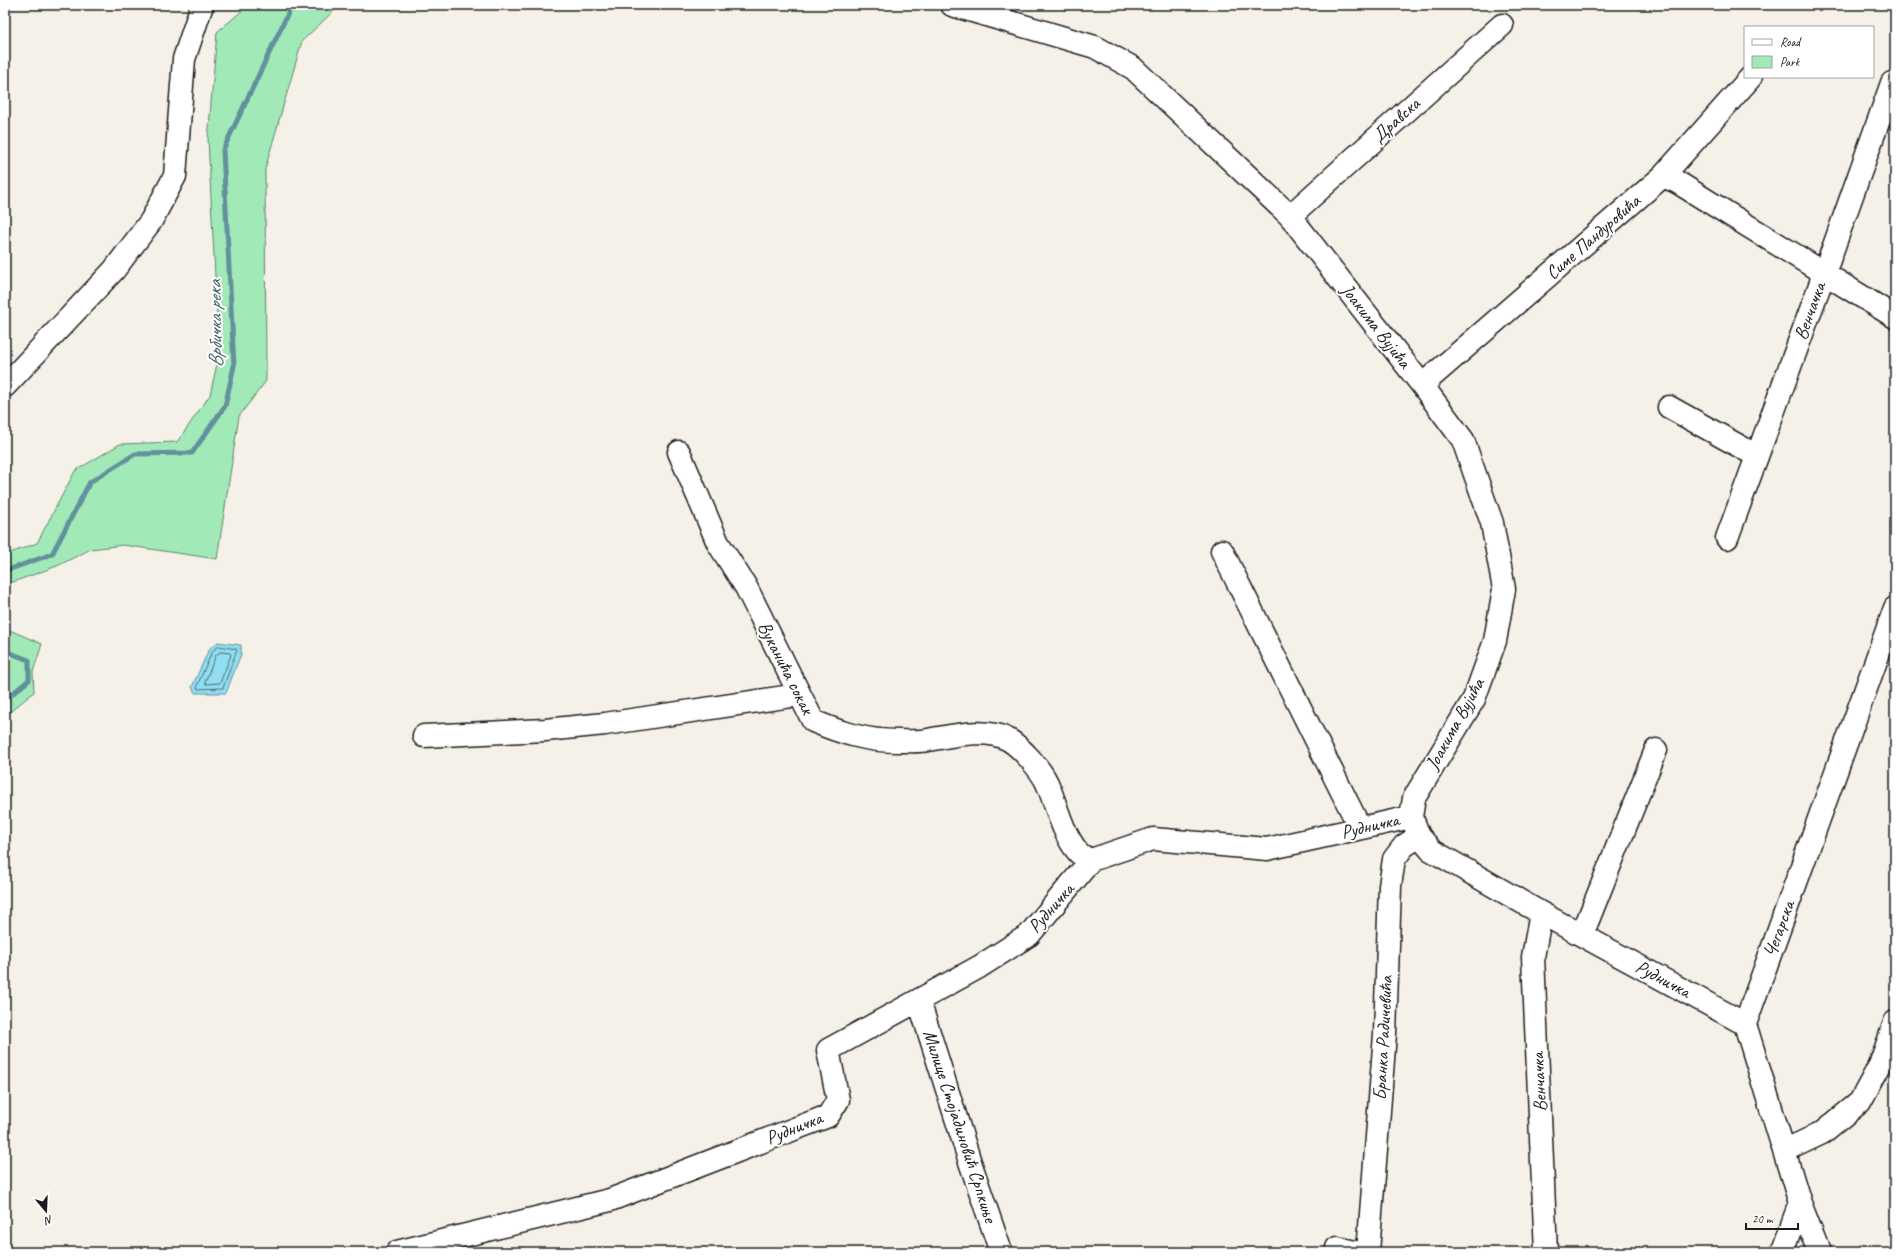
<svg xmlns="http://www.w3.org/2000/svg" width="1900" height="1257" font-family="Caveat,sans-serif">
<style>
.green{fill:#a1eab8;stroke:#5e836a}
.water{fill:#91ddf1;stroke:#62909c}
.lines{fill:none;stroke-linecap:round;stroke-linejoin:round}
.shore{stroke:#4b6971;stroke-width:1}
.stream{stroke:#62909c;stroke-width:5}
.minor-casing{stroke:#1c1c1c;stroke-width:25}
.minor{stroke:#fff;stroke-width:22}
.labels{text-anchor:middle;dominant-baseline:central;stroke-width:4;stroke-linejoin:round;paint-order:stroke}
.street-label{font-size:19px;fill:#1c1c1c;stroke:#fff}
.water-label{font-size:20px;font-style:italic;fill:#456067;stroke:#fff}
</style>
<rect width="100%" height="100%" fill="#f6f1e8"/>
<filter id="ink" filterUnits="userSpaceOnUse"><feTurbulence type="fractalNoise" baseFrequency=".025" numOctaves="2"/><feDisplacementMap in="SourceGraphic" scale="8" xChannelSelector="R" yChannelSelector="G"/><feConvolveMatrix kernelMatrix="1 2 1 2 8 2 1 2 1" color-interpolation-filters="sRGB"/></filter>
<g filter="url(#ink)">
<path class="green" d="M249,5H340L302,41L265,169L266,381L239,416L217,559L123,545L91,549L57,566L5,585V555L37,543L75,471L120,444L177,442L210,395L219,355L208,139L217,32Z
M5,628L42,644L33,672L34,692L5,716Z"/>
<path class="water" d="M218,642L241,645V654L226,693H195L192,687L209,649Z"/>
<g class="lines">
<path class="shore" d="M219,646L236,649L237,650L223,688L198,689L197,686L212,652Z
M221,652L230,653L231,655L220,683L206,684L205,682L216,655Z"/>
<path class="stream" d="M5,571L52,554L90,482L135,454L192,453L225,406L234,366L223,150L292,5
M5,651L29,660V680L5,700"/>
<defs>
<path id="minor" d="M952,5L1095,47L1133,68L1290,216L1422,385L1463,440L1492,523L1504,589L1495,641L1474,699L1414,798L1411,817
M1663,176L1677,182L1895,317
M1290,216L1502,25
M1422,385L1663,176L1751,77
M5,386L114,270L151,221L175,176L184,59L202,5
M1669,407L1757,456
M679,452L718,543L746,587L813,721C841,733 867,741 898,741C908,741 919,742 928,740C952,736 986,727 1009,740C1022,748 1041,770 1047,783C1057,806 1062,833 1078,852C1081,856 1087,858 1091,860
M1727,538L1824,274L1892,83
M1222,551L1360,828
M424,736L545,730L605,724L798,695
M1414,823L1419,836L1431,850L1541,913L1745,1024
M1541,913L1533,957L1546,1252
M1582,935L1656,750
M919,1001L970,1162L1001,1252
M1784,1151L1822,1133L1860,1102L1880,1065L1895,1022
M1337,1248L1355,1252
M397,1252L610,1200L828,1116L838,1100L828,1050L979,967L1029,935L1091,860L1153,839L1267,849L1411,817
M1368,1252L1385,1034L1390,886L1394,859L1404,846L1419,836
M1782,1252L1800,1203
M1819,1252L1800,1203L1745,1024L1895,608"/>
</defs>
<use href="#minor" class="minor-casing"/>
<use href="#minor" class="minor"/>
</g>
</g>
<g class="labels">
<g class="street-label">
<text transform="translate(1396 120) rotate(-42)">Дравска</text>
<text transform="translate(1593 237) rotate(-41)">Симе Пандуровића</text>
<text transform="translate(1810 311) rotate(-70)">Венчачка</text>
<text transform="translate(1376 326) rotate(52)">Јоакима Вујића</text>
<text transform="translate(786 668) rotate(63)">Вуканића сокак</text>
<text transform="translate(1455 724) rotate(-61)">Јоакима Вујића</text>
<text transform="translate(1370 826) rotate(-13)">Рудничка</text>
<text transform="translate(1051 908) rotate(-49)">Рудничка</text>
<text transform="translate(1779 929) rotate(-70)">Чегарска</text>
<text transform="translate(1663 979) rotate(28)">Рудничка</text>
<text transform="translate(1383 1038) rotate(-87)">Бранка Радичевића</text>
<text transform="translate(1539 1082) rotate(-93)">Венчачка</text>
<text transform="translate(960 1126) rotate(72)">Милице Стојадиновић Српкиње</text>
<text transform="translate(794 1128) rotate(-22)">Рудничка</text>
</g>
<g class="water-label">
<text transform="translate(215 324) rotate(-91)">Врбичка река</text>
</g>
</g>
<rect width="1900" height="1257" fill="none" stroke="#fff" stroke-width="20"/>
<rect x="10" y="10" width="1880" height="1237" fill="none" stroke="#1c1c1c" stroke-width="1.5" filter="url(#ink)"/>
<rect x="1744" y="26" width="130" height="52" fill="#ffffff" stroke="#a4a4a4"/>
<rect x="1752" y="39" width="20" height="6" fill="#ffffff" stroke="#a4a4a4"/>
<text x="1780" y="46" font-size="12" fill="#1c1c1c">Road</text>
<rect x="1752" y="56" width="20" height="12" fill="#a1eab8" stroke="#a4a4a4"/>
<text x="1780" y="66" font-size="12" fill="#1c1c1c">Park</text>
<g transform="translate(46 1211) rotate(161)" stroke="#ffffff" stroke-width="3" paint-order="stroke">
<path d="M0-3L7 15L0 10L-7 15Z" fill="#1c1c1c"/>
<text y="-6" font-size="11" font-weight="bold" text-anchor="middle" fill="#1c1c1c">N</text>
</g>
<path d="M1746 1223v6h52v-6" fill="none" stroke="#1c1c1c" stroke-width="2"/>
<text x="1752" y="1223" font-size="12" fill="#1c1c1c" stroke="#ffffff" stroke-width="3" paint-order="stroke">20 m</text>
</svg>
